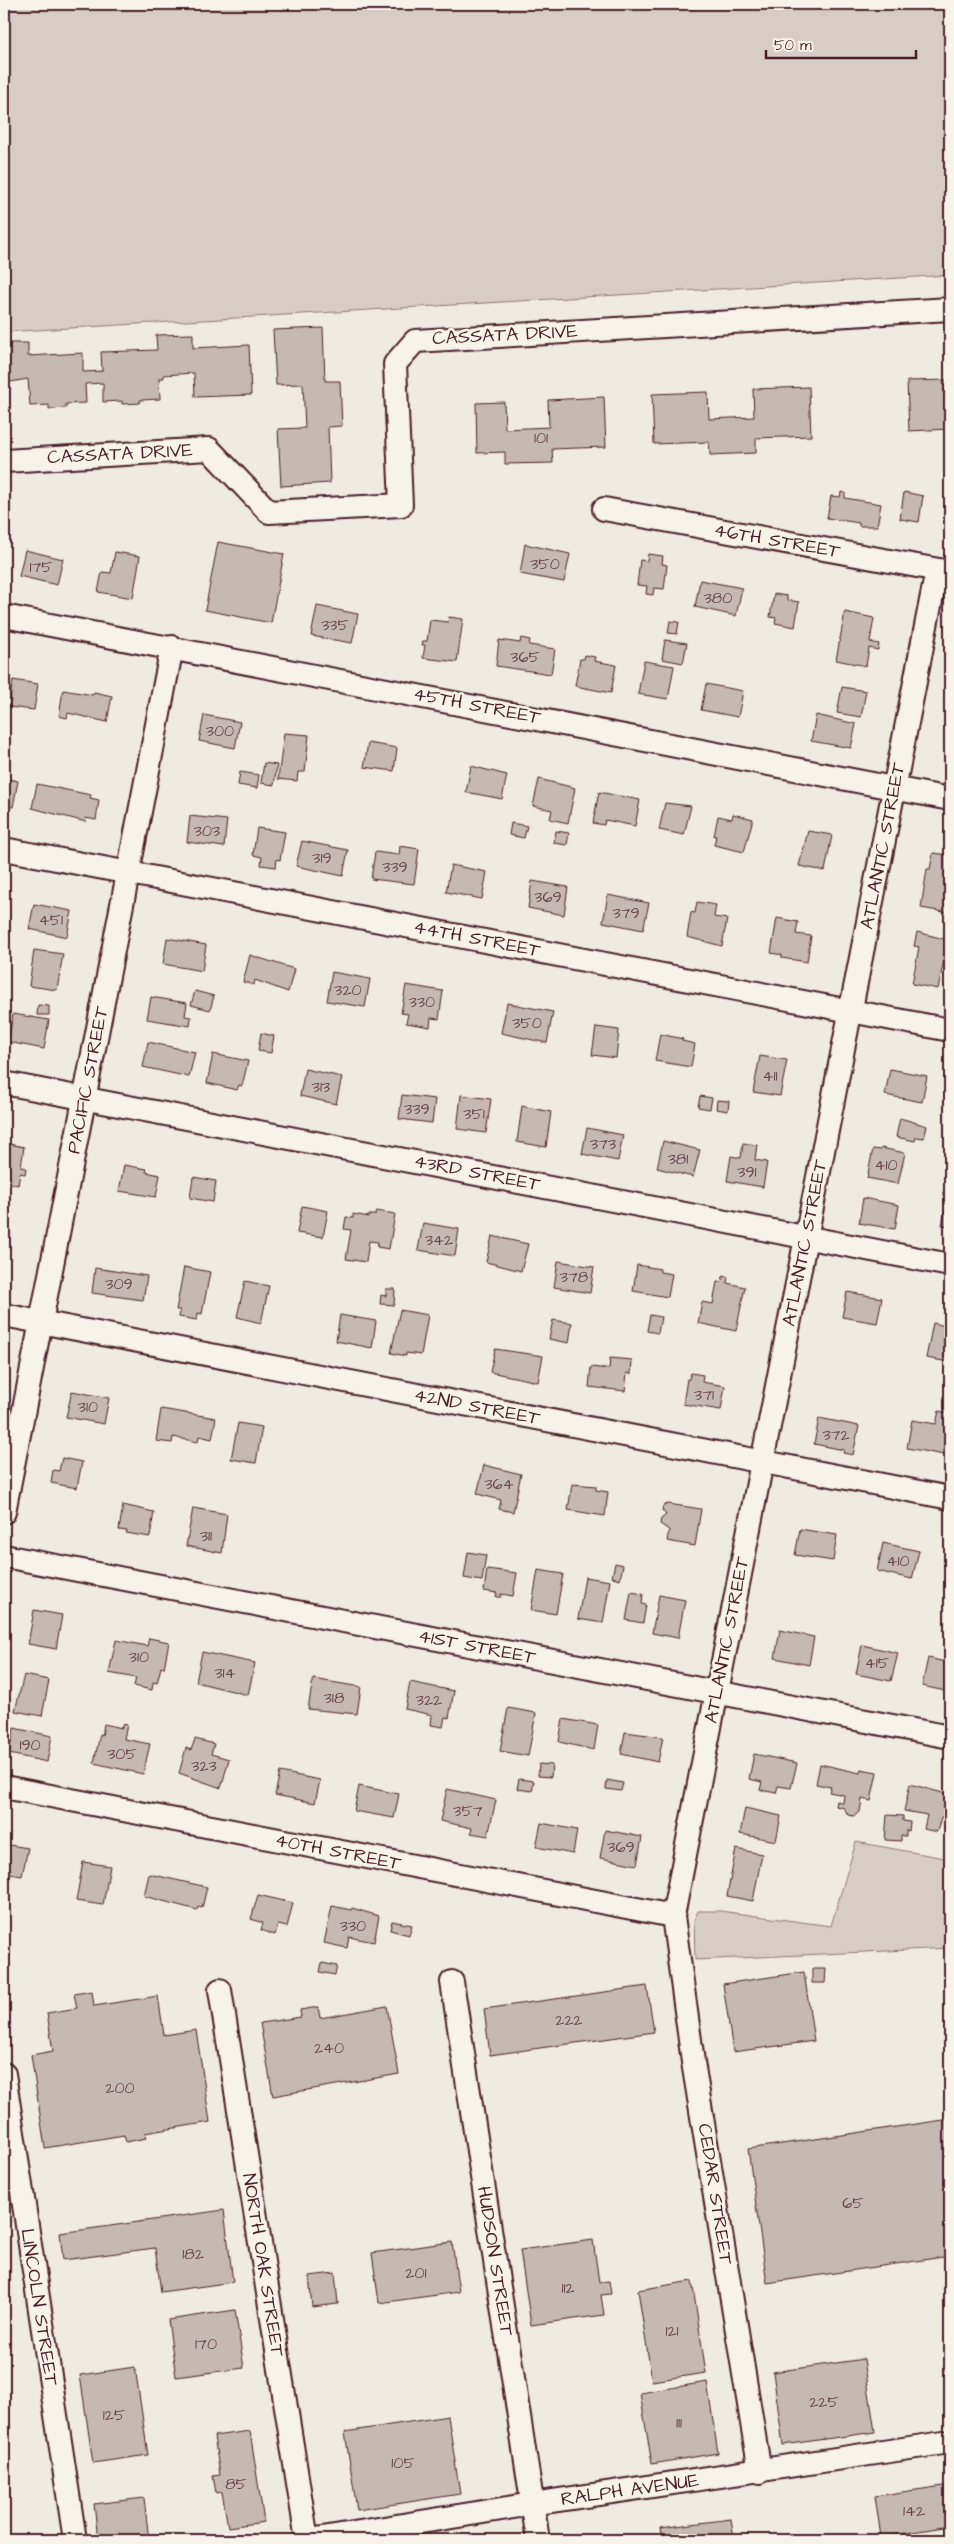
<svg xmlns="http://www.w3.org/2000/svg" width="954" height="2544" font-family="'Architects Daughter',sans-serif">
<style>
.green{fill:#d8cdc6;stroke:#917678}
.building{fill:#c6b8b3;stroke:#4a1f2b}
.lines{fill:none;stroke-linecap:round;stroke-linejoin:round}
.minor-casing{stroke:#4a1f2b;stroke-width:26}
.minor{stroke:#f7f3e8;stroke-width:22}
.labels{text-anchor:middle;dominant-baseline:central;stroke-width:5;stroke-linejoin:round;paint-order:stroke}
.number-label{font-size:16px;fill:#69454d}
.street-label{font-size:19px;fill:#4a1f2b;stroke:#f7f3e8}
</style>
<rect width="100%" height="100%" fill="#f0ebe0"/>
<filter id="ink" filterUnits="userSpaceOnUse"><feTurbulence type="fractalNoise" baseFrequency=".02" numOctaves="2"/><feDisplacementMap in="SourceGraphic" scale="10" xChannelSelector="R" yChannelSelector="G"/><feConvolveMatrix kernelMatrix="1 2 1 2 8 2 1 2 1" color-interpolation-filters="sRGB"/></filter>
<g filter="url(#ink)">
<path class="green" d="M4,4H950V275L4,332Z
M856,1842L950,1859V1948L695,1960L694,1920L698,1911H720L831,1926Z"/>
<path class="building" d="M323,328L325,381H340L342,426L328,427L330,483L281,486L278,429L305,428L303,384L276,385L273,330Z
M193,334V348L249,345L251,395L195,397L194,373L163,375L164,378H159L160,399L140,400V403L122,404V401L103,402V383L85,384L86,403L66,404V408L49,409V405L30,406L28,379L4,383V343H28V356L83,353V372L102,371L101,352L157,350L156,335Z
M950,380V429L909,431L907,381Z
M809,387L811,436L756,438V453L710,455L709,442L654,444L652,394L708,392L709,419L754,417L753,389Z
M604,397L606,447L552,449L553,463L505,464V452L477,453L476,403L504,402L505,429L549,427L548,400Z
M841,492L845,493V498L881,504L877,526H859V523L827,518L831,496L840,497Z
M904,492L923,496L919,522L900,519Z
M218,542L284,554L271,623L205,610Z
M525,544L570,554L564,582L520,574Z
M25,550L63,559L57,585L19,576Z
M115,552L140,556L133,598L98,592L102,572L111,573Z
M648,554L663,556L662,564L667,565L664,589L654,588L653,595L646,594L647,586L637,585L640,560L647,561Z
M700,580L742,588L736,616L695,607Z
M774,594L787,596V600L799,602L795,627L775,623L776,618L770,617Z
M317,606L358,614L352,643L311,636Z
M845,612L874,618L870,642L879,644L878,650L869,648L866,666L836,660Z
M449,617L463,619L457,662L423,658L425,645H422L423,641H427L430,620L448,622Z
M670,621L679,622L677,634L668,633Z
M521,638L530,640L529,645L555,649L551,674L496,666L499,640L520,643Z
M665,640L687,643L683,663L662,659Z
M585,655L595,657L594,661L616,665L611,693L575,686L580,659H584Z
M644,661L674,666L668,699L638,694Z
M13,680L38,684L34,710L9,707Z
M706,684L743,691L738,717L701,710Z
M842,687L866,691L861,717L837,713Z
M63,690L93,695L94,692L112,696L107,722L68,713L67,718L59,716Z
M204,715L240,722L235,748L199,741Z
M816,715L856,724L851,748L811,741Z
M284,733L309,735L305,772H298L297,781L278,779Z
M368,743L397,748L394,771L364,767Z
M264,763L277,765L274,785L261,783Z
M471,766L507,775L502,799L466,792Z
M240,772L259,775L257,788L238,785Z
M4,778L18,781L13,807L4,806Z
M539,779L575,788L568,823L550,819L552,810L533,806Z
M37,784L91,795L90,798L99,800L96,820L85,818L86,822L32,808Z
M599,792L640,800L635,826L605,820L604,825L593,823Z
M665,803L691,806L684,835L659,830Z
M733,814L753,819L744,852L714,845L716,836H714L718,816L732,819Z
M190,816L227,820L224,847L187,842Z
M511,823L527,826L524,838L509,835Z
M257,828L285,832L280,860L277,859L276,867L261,865L262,857L253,855Z
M556,831L569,833L567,845L554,843Z
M808,831L832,835L825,871L799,866Z
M302,841L348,850L343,876L296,866Z
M400,846L419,849L414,884L371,879L375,852L399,855Z
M933,853L950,855V913L921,908L927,869H930Z
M451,865L487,872L482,899L446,892Z
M532,881L568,887L564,915L528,908Z
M608,895L649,903L643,930L603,922Z
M697,902L716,905L714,917L727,919L722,946L687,937L691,912L695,913Z
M34,904L72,911L67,937L29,929Z
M777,918L798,922L796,934L811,936L807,962L782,958V955L771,953Z
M917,932L948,940L938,989L912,984L919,947L914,946Z
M167,938L206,945L202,971L163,964Z
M34,950L63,954L57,990L29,986Z
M250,955L294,969L288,992L255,980L254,985L243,982Z
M332,972L370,979L365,1007L327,1001Z
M406,985L443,991L439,1019L431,1018L430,1027L406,1023L408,1014L401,1013Z
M195,991L214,996L210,1010L191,1005Z
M151,997L187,1003L185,1016L191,1017L190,1026L147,1019Z
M507,1003L553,1012L547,1043L501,1033Z
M38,1005L49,1006V1015H37Z
M13,1014L49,1020L44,1049L8,1042Z
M596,1027L619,1030L616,1058L592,1055Z
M261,1033L274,1036L271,1053L258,1051Z
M660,1034L683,1039L682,1041L695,1044L691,1067L655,1061Z
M148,1042L195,1052L189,1077L143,1067Z
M213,1054L248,1061L242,1086L239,1085L237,1090L207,1083Z
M760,1056L787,1060L780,1096L753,1092Z
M305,1069L342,1077L336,1104L300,1096Z
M890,1069L927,1076L922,1102L885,1095Z
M402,1095L435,1099L432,1123L399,1119Z
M461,1095L491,1099L486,1133L457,1129Z
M700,1096L712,1098L710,1109L698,1107Z
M717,1100L729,1101L728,1111L716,1109Z
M522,1106L551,1112L546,1147L517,1142Z
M900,1118L927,1126L924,1138L916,1137L915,1141L896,1137Z
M587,1128L623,1135L618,1161L582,1154Z
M663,1141L700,1150L693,1177L657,1168Z
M4,1143L24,1147L21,1167L26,1168L25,1174L20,1173L18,1185L4,1182Z
M743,1143L757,1145L755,1160L767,1162L763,1187L727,1181L731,1156L741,1158Z
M881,1148L905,1153L898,1184L867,1178L873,1149L881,1150Z
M124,1165L147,1169L146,1172L160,1175L156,1197L119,1191Z
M193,1177L216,1181L213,1202L190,1198Z
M948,1197H950V1226L942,1225Z
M863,1198L899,1205L895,1229L859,1223Z
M302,1206L328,1211L323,1237L297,1233Z
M376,1211L395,1214L389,1249L377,1247L378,1242L369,1241L366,1262L346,1259L351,1230L344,1229L346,1217L353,1218V1214L369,1217V1215H375Z
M423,1223L459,1229L455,1256L418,1250Z
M4,1234L7,1235L4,1259Z
M492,1236L528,1244L521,1271L486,1262Z
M558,1261L594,1267L590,1293L554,1287Z
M637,1265L660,1269V1272L672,1274L668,1297L633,1291Z
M184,1267L210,1272L202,1314L198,1313L197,1320L179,1317L180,1310H176Z
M95,1268L147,1276L143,1300L92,1293Z
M723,1276L728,1277L727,1283L745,1287L736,1331L698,1323L702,1302L713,1304L717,1282H722Z
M245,1281L269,1286L261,1323L237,1317Z
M386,1289H395L394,1305L380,1304L381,1295L386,1296Z
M847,1292L882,1298L877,1323L842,1317Z
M400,1310L428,1315L421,1355L406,1353V1356L391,1353Z
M340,1315L376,1321L372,1348L336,1341Z
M650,1315L661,1317L658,1333L647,1331Z
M553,1320L572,1323L569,1343L549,1339Z
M933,1323L950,1327L949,1362L926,1358Z
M495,1349L543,1356L538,1382L490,1372Z
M610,1358L632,1360L631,1374L627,1373L625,1391L589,1387L591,1367L609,1369Z
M691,1373L703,1375L702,1382L725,1386L721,1410L683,1404L687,1379H689Z
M72,1391L109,1398L104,1424L66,1417Z
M161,1409L216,1418L212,1439L199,1436L198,1442L173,1437L172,1443L156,1441Z
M939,1411L950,1414L949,1456L907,1448L912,1420L936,1424Z
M819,1418L859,1426L853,1455L843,1453L844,1450L814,1444Z
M238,1423L262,1427L256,1463L231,1459Z
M62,1458L82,1462L77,1488L51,1483L53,1470L59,1471Z
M484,1465L521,1474L513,1512L499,1509L501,1500L477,1494Z
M572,1484L596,1486V1490L608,1492L605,1516L568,1510Z
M668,1504L701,1509L695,1546L667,1541L669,1530L660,1524L661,1519L666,1515L662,1510L663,1506Z
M123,1505L154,1512L150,1537L126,1533L127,1531L119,1530Z
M193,1508L227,1514L222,1553L186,1546Z
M800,1529L837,1535L833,1561L795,1555Z
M883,1543L919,1551L912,1579L877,1571Z
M468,1552L486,1555L482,1581L464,1578Z
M950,1556V1584L944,1582Z
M615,1563L623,1565L620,1579L612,1577Z
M487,1569L517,1573L513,1596L501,1594V1597H496L497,1593L484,1591Z
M538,1570L563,1574L556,1614L531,1610Z
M585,1577L610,1581L603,1623L578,1619Z
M631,1592L643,1594L642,1604L646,1605L643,1623L626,1620Z
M659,1595L685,1600L678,1638L652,1633Z
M34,1610L62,1615L56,1649L28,1644Z
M780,1630L814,1637L809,1665L775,1658Z
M149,1638L169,1642L164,1668L161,1667L157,1683L153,1682L152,1690L134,1686L136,1678L109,1673L116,1640L147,1646Z
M862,1645L898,1653L891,1681L856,1674Z
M202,1652L255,1663L248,1695L196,1682Z
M928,1658L950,1663V1692L922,1686Z
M24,1675L49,1680L42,1716L15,1711Z
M313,1679L361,1687L357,1714L308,1709Z
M410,1682L454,1691L449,1718L445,1717L443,1727L431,1725L432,1715L405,1709Z
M508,1708L536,1713L528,1756L500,1751Z
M563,1719L598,1725L594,1750L559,1742Z
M104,1724L122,1728V1724L127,1725L124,1739L150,1744L143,1774L94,1763L100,1734L102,1735Z
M14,1728L52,1736L47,1762L9,1754Z
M625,1732L663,1737L658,1762L621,1754Z
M195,1739L214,1744L211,1754L229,1759L221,1788L179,1773L186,1748L191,1750Z
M754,1754L797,1763L791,1788L778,1786L776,1793L760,1790L762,1782L749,1779Z
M539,1764L552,1765L551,1777L538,1776Z
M820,1764L860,1773L861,1769L877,1772L871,1801L862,1799L860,1812L854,1816L848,1815L844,1808L836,1806L837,1801L843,1803L844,1795L829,1792L831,1787L816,1784Z
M280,1772L320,1780L315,1803L275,1795Z
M519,1779L534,1781L532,1791L517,1789Z
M607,1780L623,1783L621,1791L606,1789Z
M910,1784L950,1795V1817H941L937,1832L924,1829L927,1815L904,1811Z
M359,1786L399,1794L394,1818L354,1811Z
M447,1789L496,1800L488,1836L471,1833L472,1828L440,1821Z
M745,1808L781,1816L776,1841L740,1834Z
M887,1815L903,1816V1821L910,1822L909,1831L906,1830V1836H901V1841L885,1840Z
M541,1823L577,1830L573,1854L536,1847Z
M605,1830L642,1837L637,1865L600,1858Z
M4,1844L28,1848L22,1876L4,1873Z
M736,1849L762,1854L753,1901L727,1896Z
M83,1862L110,1866L103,1905L76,1901Z
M149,1874L207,1887L202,1908L198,1907L197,1910L144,1896Z
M258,1895L293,1903L287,1927L278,1925L275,1935L261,1930L263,1923L251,1919Z
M332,1906L351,1910L352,1908L379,1916L374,1942L349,1937L347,1948L324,1943Z
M392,1921L412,1925L409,1935L390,1930Z
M322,1963L337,1966L335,1975L320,1972Z
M812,1969H826L825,1983H812Z
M804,1972L814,2041L733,2052L723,1984Z
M647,1986L654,2032L490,2055L484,2009Z
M92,1991L94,2006L158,1996L164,2035L196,2030L210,2122L145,2133L146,2138L126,2142L124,2135L45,2148L31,2055L53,2051L47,2013L77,2008L74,1994Z
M387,2006L399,2074L273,2096L260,2023L301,2017L300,2010L318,2007L320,2018Z
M950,2119V2256L767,2283L748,2149Z
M224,2210L233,2282L161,2292L155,2248L63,2260L60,2233Z
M593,2240L599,2282L609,2281L611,2294L601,2295L604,2315L531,2325L520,2250Z
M452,2242L459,2292L379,2303L372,2253Z
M335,2273L338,2304L312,2307L309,2276Z
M692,2281L706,2373L652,2381L638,2290Z
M235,2310L244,2368L176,2377L168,2320Z
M864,2359L875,2432L783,2445L773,2372Z
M135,2367L148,2455L93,2463L80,2375Z
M707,2382L718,2453L652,2464L640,2393Z
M448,2416L460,2494L357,2510L345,2432Z
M250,2431L264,2522L228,2527L222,2492L216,2493L213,2476L220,2475L214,2436Z
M950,2485V2526L881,2537L875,2496Z
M144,2498L149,2540H98L94,2504Z
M731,2519L734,2540H662L660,2528Z"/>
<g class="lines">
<defs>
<path id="minor" d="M4,461L209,449L269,512L401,505L395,364L415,341L950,309
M604,509L950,572
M4,616L950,799
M4,849L950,1030
M4,1083L950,1265
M4,1315L950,1498
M4,1512L172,647
M4,1556L950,1737
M4,1787L673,1916
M452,1982L538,2540
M220,1990L307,2540
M4,2074L75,2540
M760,2472L693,2062L673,1916L937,570
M310,2540L532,2504L950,2442"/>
</defs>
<use href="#minor" class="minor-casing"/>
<use href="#minor" class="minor"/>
</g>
</g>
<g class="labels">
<g class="number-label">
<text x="541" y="438">101</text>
<text x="545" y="564">350</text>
<text x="41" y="567">175</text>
<text x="718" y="598">380</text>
<text x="335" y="625">335</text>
<text x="525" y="657">365</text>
<text x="220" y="731">300</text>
<text x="207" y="831">303</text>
<text x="322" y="858">319</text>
<text x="395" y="867">339</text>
<text x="548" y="897">369</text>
<text x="626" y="913">379</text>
<text x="51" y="920">451</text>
<text x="348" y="990">320</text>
<text x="422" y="1002">330</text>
<text x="527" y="1023">350</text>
<text x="770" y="1076">411</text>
<text x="321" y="1087">313</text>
<text x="417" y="1109">339</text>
<text x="474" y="1114">351</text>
<text x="603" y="1144">373</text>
<text x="678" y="1159">381</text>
<text x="886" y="1165">410</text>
<text x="747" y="1172">391</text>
<text x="439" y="1240">342</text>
<text x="574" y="1277">378</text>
<text x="119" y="1284">309</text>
<text x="704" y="1395">371</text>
<text x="88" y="1407">310</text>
<text x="836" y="1435">372</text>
<text x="499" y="1484">364</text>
<text x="206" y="1536">311</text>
<text x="898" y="1561">410</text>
<text x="139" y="1657">310</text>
<text x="877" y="1663">415</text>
<text x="225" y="1673">314</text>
<text x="334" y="1698">318</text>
<text x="429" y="1700">322</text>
<text x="30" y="1745">190</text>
<text x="122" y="1754">305</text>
<text x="204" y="1766">323</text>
<text x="468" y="1811">357</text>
<text x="621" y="1847">369</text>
<text x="353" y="1926">330</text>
<text x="569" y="2020">222</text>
<text x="329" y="2048">240</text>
<text x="120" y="2088">200</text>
<text x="853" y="2203">65</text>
<text x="193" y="2254">182</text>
<text x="416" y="2273">201</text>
<text x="568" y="2288">112</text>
<text x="672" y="2331">121</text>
<text x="206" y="2344">170</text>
<text x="824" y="2402">225</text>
<text x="114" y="2415">125</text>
<text x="679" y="2423">111</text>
<text x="403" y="2463">105</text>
<text x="236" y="2484">85</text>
<text x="914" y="2511">142</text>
</g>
<g class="street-label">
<text transform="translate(505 335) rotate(-3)">CASSATA DRIVE</text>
<text transform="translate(120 454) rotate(-3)">CASSATA DRIVE</text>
<text transform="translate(777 541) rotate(10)">46TH STREET</text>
<text transform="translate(477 706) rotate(11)">45TH STREET</text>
<text transform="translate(883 846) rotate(-79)">ATLANTIC STREET</text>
<text transform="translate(477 939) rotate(11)">44TH STREET</text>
<text transform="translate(88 1080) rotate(-79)">PACIFIC STREET</text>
<text transform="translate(477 1173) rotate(11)">43RD STREET</text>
<text transform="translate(805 1243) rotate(-79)">ATLANTIC STREET</text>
<text transform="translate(477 1407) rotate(11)">42ND STREET</text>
<text transform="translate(727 1640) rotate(-79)">ATLANTIC STREET</text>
<text transform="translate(477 1647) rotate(11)">41ST STREET</text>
<text transform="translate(338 1852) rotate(11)">40TH STREET</text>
<text transform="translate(715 2194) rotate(81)">CEDAR STREET</text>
<text transform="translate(495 2261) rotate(81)">HUDSON STREET</text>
<text transform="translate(263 2265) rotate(81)">NORTH OAK STREET</text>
<text transform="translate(39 2307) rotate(81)">LINCOLN STREET</text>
<text transform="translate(630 2490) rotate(-8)">RALPH AVENUE</text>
</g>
</g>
<rect width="954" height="2544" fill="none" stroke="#f7f3e8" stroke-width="20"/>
<rect x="10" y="10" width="934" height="2524" fill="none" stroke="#4a1f2b" stroke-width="2" filter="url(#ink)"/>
<path d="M766 50v8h150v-8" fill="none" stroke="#4a1f2b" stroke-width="2.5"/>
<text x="774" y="50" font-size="15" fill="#4a1f2b" stroke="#f7f3e8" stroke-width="4" paint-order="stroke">50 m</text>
</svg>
